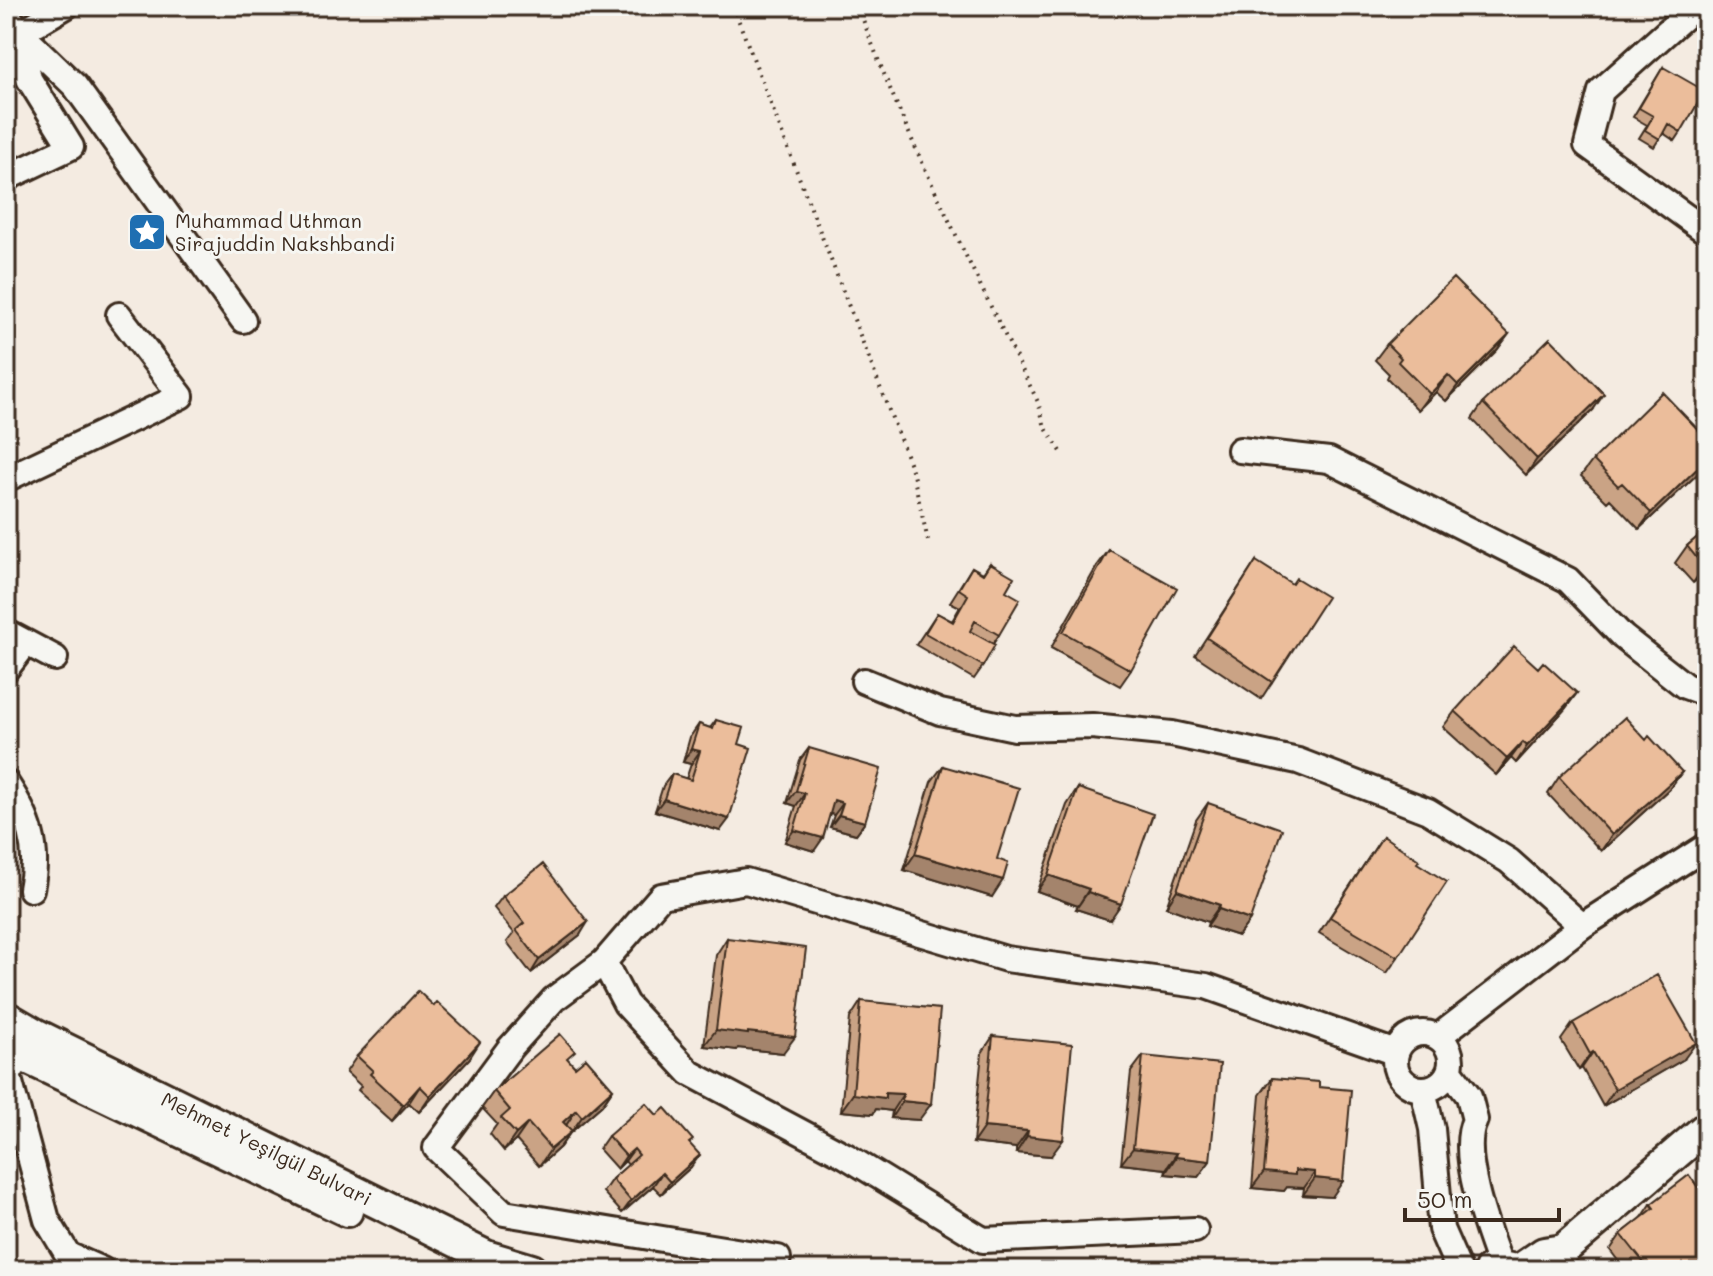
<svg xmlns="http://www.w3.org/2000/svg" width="1713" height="1276" font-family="Mali,sans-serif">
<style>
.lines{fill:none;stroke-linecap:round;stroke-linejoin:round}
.minor-casing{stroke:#3b2a1e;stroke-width:30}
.major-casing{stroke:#3b2a1e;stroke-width:36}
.path{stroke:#3b2a1e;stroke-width:4;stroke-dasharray:2 6;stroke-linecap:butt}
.minor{stroke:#f6f6f2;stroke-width:24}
.major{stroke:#f6f6f2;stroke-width:30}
.wall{fill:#caa385;stroke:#3b2a1e;stroke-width:2}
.shaded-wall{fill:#a4846c;stroke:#3b2a1e;stroke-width:2}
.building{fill:#ebbd9b;stroke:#3b2a1e;stroke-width:2}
.labels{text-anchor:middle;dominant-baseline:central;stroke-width:6;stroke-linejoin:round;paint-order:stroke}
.poi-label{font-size:20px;fill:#3b2a1e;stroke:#f6f6f2;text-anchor:start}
.street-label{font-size:20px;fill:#3b2a1e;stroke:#f6f6f2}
</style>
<rect width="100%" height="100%" fill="#f4ebe1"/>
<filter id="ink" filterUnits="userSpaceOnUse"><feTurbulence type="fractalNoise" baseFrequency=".0125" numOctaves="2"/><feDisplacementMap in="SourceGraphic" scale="16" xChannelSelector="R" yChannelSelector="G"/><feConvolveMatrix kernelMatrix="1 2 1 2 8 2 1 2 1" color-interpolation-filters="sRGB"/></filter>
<g filter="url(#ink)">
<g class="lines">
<defs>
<path id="minor" d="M1696,6L1601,91L1587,145L1707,232
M6,13L20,33L75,86L243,320
M20,33L66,6
M6,178L71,147L29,79L20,33
M1240,450L1329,460L1568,580L1623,637L1685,686L1707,694
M6,479L181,396L119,315
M6,632L55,658
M6,669L26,643
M864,681L940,712L1015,728L1092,726L1172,734L1298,761L1428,811L1509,861L1582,926
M6,783C29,818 40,847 31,889
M604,962L661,896L746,881L1006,959L1206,986L1396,1053
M1395 1061a28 28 0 1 1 56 0a28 28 0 1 1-56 0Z
M1438,1037L1582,926L1707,846
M21,1055L8,1075L47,1220L68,1255L102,1270
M1450,1071L1469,1096L1475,1120C1458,1153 1488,1232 1501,1267
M1423,1090L1432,1129L1441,1229L1459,1270
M778,1258L504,1213L436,1148L510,1048L554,999L604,962L626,1004L690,1073L846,1156L983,1240L1195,1230"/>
<g id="major">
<path id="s1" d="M6,1017L37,1035L486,1256L532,1270"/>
<path d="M6,1048L347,1211"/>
<path d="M1490,1270L1501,1267L1515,1270"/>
<path d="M1519,1270L1544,1253L1563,1250L1707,1127"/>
</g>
</defs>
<use href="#minor" class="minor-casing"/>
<use href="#major" class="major-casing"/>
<path class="path" d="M733,6L912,470L928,541
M858,6C907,142 974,272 1038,402L1045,427L1064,456"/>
<use href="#minor" class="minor"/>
<use href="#major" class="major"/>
</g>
<path class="wall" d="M1663,67L1681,132L1675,141L1663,133L1654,147L1639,138L1647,125L1633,117Z
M1707,150V160L1703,157Z
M1509,334L1497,350L1446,401L1436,392L1418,410L1387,378L1389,374L1375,360L1387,344Z
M1483,403L1593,410L1526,475L1472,419Z
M1593,460L1706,466L1639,529L1610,499L1607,502L1581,476Z
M1707,529V589L1698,579L1693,583L1675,563L1687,546Z
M1109,550L1131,670L1120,686L1051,648L1097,566Z
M1256,561L1272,682L1261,699L1195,655Z
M990,563L1006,591L999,635L993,644L983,666L974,679L916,645L937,613L952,621L960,607L950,602L972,567L983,573Z
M1577,693L1565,709L1516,763L1511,758L1496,775L1443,727L1455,711Z
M716,720L739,744L720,831L655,811L663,786L672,774L686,779L691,764L683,762L690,737L699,724L710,728Z
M809,748L865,822L856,834L830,827L834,815L830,814L814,851L785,842L796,806L787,803L800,760Z
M943,766L997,859L992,897L904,870L931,782Z
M1682,772L1670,788L1601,851L1548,794L1559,777Z
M1078,788L1110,920L1076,909L1078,906L1037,891L1067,805Z
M1208,803L1250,920L1238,936L1207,926L1208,922L1166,907L1196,820Z
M1383,836L1417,863L1398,957L1387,973L1319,933Z
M503,896L580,935L531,973L507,942L514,933L494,908Z
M727,938L783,1053L738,1048L737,1050L704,1046L716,955Z
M861,1001L919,1120L891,1118L892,1111L876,1109L873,1114L841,1111L850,1018Z
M1573,1023L1684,1059L1603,1106L1582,1068L1579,1070L1561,1040Z
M993,1036L1051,1156L1016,1153V1148L973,1143L982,1053Z
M357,1056L469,1059L419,1112L409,1103L392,1121L358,1090L361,1086L346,1072Z
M1143,1056L1210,1161L1198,1177L1165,1174L1166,1169L1121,1164L1131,1072Z
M568,1060L575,1067L613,1089L602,1105L570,1133L560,1147L539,1166L516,1140L504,1151L490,1134L497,1124L482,1108L494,1091Z
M1272,1078L1319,1087L1332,1197L1303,1195L1304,1188L1287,1187L1284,1191L1252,1188L1260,1095Z
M657,1115L690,1143L691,1167L661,1194L653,1186L622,1213L603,1192L612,1179L628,1165L625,1161L617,1169L599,1149L608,1136Z
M1651,1204L1706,1213L1707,1270H1625L1610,1250L1621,1234L1641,1219Z"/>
<path class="shaded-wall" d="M1509,334L1497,350L1446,401L1458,385Z
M1448,375L1436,392L1418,410L1430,394Z
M1604,394L1593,410L1526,475L1537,459Z
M1707,459L1706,466L1639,529L1651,513Z
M1707,564L1698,579L1693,583L1704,567Z
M1577,693L1565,709L1516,763L1527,746Z
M1523,742L1511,758L1496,775L1507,759Z
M691,749L700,751L691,764L683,762Z
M1682,772L1670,788L1601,851L1612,835Z
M796,791L805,793L796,806L787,803Z
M664,799L729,819L720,831L655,811Z
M834,800L843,803L834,815L825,812Z
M839,815L865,822L856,834L830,827Z
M794,830L823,838L814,851L785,842Z
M915,854L1003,880L992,897L904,870Z
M1048,875L1089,889L1078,906L1037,891Z
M1177,890L1220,905L1208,922L1166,907Z
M1088,892L1121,904L1110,920L1076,909Z
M1219,909L1250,920L1238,936L1207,926Z
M588,922L580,935L531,973L539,960Z
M716,1030L748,1032L795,1037L783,1053L738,1048L737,1050L704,1046Z
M480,1042L469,1059L419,1112L430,1096Z
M1696,1043L1684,1059L1603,1106L1615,1089Z
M1593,1052L1582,1068L1579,1070L1590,1054Z
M420,1086L409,1103L392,1121L403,1105Z
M613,1089L602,1105L570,1133L560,1147L539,1166L551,1149L572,1131L582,1117Z
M885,1093L903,1094L892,1111L876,1109L873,1114L841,1111L853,1094Z
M902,1101L931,1104L919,1120L891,1118Z
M576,1110L565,1127L563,1122Z
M528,1123L516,1140L504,1151L516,1134Z
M984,1127L1028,1131L1016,1148L973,1143Z
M1027,1136L1063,1140L1051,1156L1016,1153Z
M1133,1148L1177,1153L1166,1169L1121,1164Z
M634,1149L625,1161L617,1169L626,1156Z
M700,1155L691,1167L661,1194L670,1182Z
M1176,1157L1210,1161L1198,1177L1165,1174Z
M1295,1170L1315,1172L1304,1188L1287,1187L1284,1191L1252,1188L1264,1172Z
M662,1173L653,1186L622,1213L631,1201Z
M1315,1178L1343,1181L1332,1197L1303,1195Z
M1707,1263V1270H1698Z"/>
<path class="building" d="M1663,67L1705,91L1681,132L1668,124L1660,139L1645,130L1653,116L1639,108Z
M1453,278L1509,334L1458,385L1448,375L1430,394L1398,362L1401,358L1387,344Z
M1550,338L1604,394L1537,459L1483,403Z
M1662,392L1707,439V459L1651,513L1622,483L1618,486L1593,460Z
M1707,529V564L1704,567L1687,546Z
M1109,550L1177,588L1131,670L1063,632Z
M1256,561L1292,584L1296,578L1327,597L1272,682L1207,638Z
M990,563L1014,577L1006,591L1020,599L999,635L975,621L970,631L995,645L983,666L925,633L937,613L953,622L968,595L959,589L972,567L983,574Z
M1514,646L1538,668L1543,662L1577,693L1527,746L1523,742L1507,759L1455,711Z
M1625,717L1646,740L1649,736L1682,772L1612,835L1559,777Z
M716,720L744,728L739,744L751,748L729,819L664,799L672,774L691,780L700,751L691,749L699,724L713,729Z
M809,748L881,769L865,822L839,815L843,803L834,800L823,838L794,830L805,793L796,791Z
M943,766L1019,788L997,859L1008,863L1003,880L915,854Z
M1078,788L1153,814L1121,904L1088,892L1089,889L1048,875Z
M1208,803L1282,829L1250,920L1219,909L1220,905L1177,890Z
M1383,836L1419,860L1417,863L1447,882L1398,957L1330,917Z
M543,864L588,922L539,960L516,930L524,923L503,896Z
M727,938L806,948L795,1037L748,1032V1034L716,1030Z
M1657,975L1696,1043L1615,1089L1593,1052L1590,1054L1573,1023Z
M418,991L434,1006L437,1002L480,1042L430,1096L420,1086L403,1105L370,1074L373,1071L357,1056Z
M861,1001L940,1009L931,1104L902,1101L903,1094L885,1093V1098L853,1094Z
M560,1034L575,1051L567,1058L575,1067L586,1058L613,1089L582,1117L576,1110L563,1122L572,1131L551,1149L528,1123L516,1134L501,1118L510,1110L494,1091Z
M993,1036L1072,1044L1063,1140L1027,1136L1028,1131L984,1127Z
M1143,1056L1220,1064L1210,1161L1176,1157L1177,1153L1133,1148Z
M1272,1078L1319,1082V1087L1351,1090L1343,1181L1315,1178V1172L1295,1170V1175L1264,1172Z
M646,1103L657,1115L665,1108L693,1140L689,1143L700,1155L670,1182L662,1173L631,1201L612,1179L639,1155L634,1149L626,1156L608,1136Z
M1689,1175L1707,1200V1209L1705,1211L1707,1214V1263L1698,1270H1636L1644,1263L1621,1234L1654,1208L1651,1204Z"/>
</g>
<defs>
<symbol id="sight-square" viewBox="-11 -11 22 22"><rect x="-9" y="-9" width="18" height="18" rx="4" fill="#1f6fb2" stroke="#f6f6f2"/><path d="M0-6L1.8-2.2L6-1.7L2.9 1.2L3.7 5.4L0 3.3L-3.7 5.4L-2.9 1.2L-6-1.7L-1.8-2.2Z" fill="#fff"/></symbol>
</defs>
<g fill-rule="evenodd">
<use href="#sight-square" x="125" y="210" width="44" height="44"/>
</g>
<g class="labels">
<g class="poi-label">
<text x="175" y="220">Muhammad Uthman<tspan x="175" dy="23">Sirajuddin Nakshbandi</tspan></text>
</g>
<g class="street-label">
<text stroke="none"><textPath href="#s1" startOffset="292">Mehmet Yeşilgül Bulvari</textPath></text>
</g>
</g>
<rect width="1713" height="1276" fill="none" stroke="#f6f6f2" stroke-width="32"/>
<rect x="16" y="16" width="1681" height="1244" fill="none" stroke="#3b2a1e" stroke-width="3" filter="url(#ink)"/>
<path d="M1405 1208v12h154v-12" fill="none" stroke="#3b2a1e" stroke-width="4"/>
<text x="1417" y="1208" font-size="24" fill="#3b2a1e" stroke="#f6f6f2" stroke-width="6" paint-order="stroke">50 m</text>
</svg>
